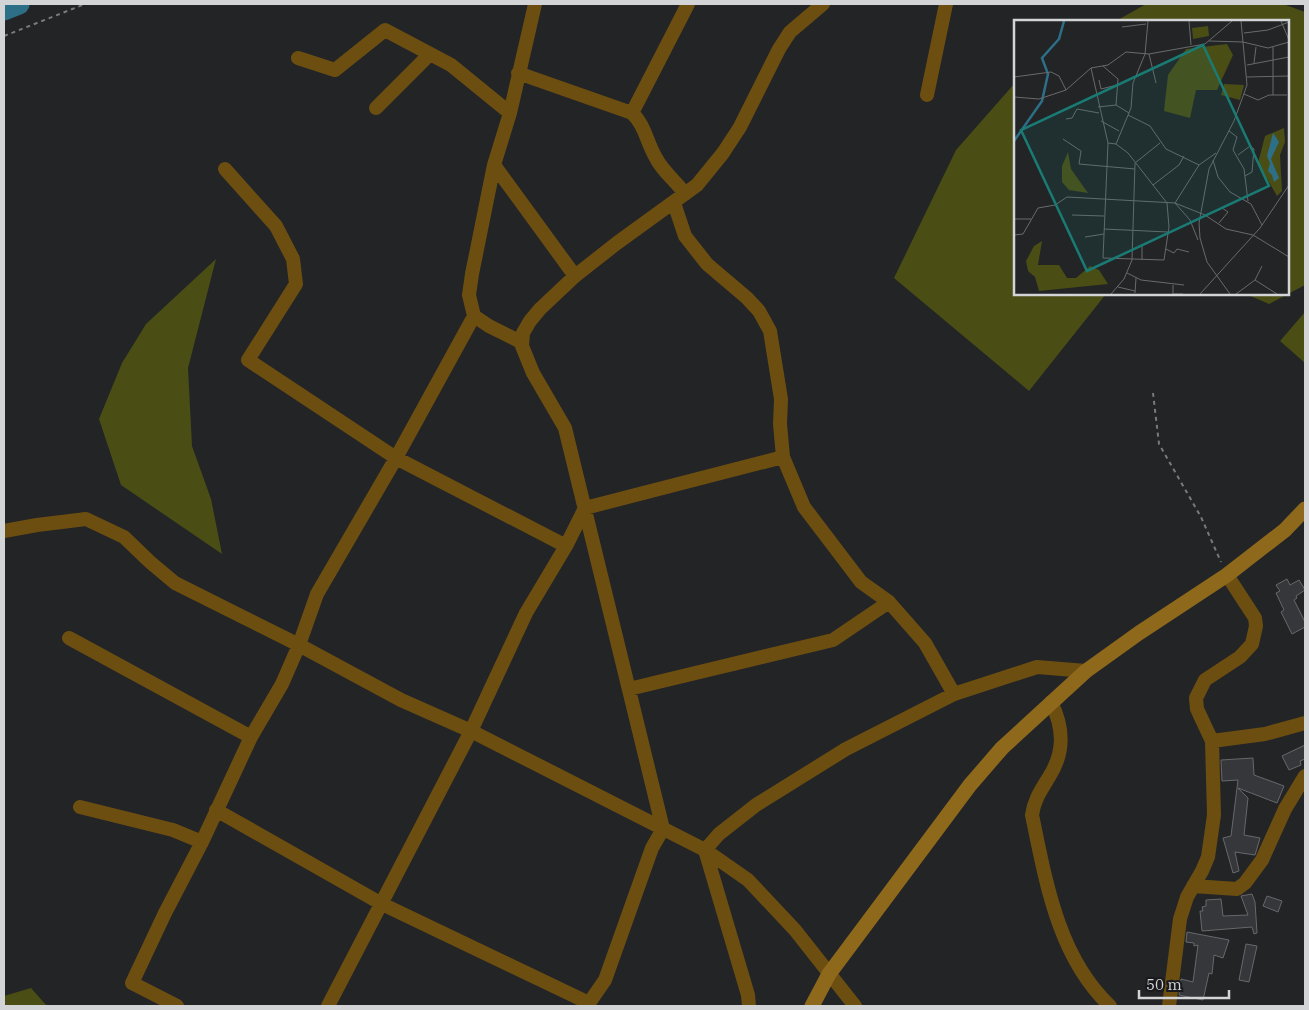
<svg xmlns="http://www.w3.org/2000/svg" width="1309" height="1010" font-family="'IBM Plex Serif',serif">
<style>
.green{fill:#4a4e14}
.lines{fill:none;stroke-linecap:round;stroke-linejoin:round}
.river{stroke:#2e6f88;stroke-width:21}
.building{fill:#36373a;stroke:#66686b}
.path{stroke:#797a7c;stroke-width:2;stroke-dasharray:4 4;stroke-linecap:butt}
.street{stroke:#6d4e11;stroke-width:14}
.secondary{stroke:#8e681b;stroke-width:15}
.inset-river{fill:none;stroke:#2e6f88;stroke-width:2.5}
.inset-road{fill:none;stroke:#696a6c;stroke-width:1}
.view{fill:#197b73;fill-opacity:0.15;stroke:#197b73;stroke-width:2.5}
.inset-edge{fill:none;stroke:#d3d4d6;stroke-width:2.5}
</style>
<rect width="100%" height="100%" fill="#222426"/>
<path class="green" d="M1146,4H1283L1305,12V285L1269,304L1246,294H1288V21H1116Z
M1015,83V294H1106L1029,391L894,278L956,150Z
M216,259L188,368L192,446L211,499L222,554L121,485L99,419L122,363L146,324Z
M1305,312V363L1280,341Z
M31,988L47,1006H4V996Z"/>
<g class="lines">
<path class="river" d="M4,10L19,4"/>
</g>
<path class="building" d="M1287,579L1290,585L1299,580L1305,590L1296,596L1297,598L1294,600L1305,622V627L1292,634L1281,612L1284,610L1276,593L1280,591L1276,585Z
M1305,745V759L1300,761L1301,765L1289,770L1282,756Z
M1253,758L1254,775L1284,786L1277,803L1238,788L1248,798L1244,835L1260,838L1255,855L1235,852L1239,871L1233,873L1223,838L1231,836L1238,780L1222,781L1221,760Z
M1252,894L1255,902L1257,933L1254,934L1252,927L1202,931L1200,911H1203L1202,907L1206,906V900L1221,899L1223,916L1248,915L1241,896Z
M1267,896L1282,901L1278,912L1263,906Z
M1187,932L1229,940L1223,958L1214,955L1212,974L1209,973L1203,1000L1179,995L1181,979L1193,982L1198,945L1194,946V943L1186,942Z
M1246,944L1257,946L1249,982L1239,980Z"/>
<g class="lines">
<path class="path" d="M4,36L85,4
M1153,393L1159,444L1201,517L1221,562"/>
<path class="street" d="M298,58L335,70L385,30L451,65L510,113
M518,73L632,113C645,125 647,143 656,158C663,172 676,181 685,194
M927,95L946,4
M376,108L430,54
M632,113L688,4
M494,165L575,276
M225,169L276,226L293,259L296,284L248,360L396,458L566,546
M674,203L685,236L707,264L747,298L759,311L770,331L781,399L780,424L783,457L804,507L861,582L889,602L925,643L954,694
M521,342L489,326L474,316L469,295L472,274L494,165L510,113L535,4
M4,531L37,525L86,519L124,537L150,562L175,583L299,645L401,700L471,731L705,850L748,880L795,930L855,1006
M69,638L251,737
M629,689L833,640L889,602
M1051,702C1064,728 1065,752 1049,777C1041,790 1034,800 1032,815C1046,882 1058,957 1110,1006
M1212,741L1265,734L1305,723
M80,807L173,830L202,842
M216,810L382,904L589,1003
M705,850L719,834L756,805L846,749L954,694L1037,667L1086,671
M705,850L748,995L749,1006
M1193,886L1237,889L1245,883L1262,860L1285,809L1305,776
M177,1006L132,983L165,913L202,842L251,737L282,684L299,645L317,594L396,458L474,316
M328,1006L471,731L526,613L566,546L585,508L783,457
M587,1006L605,980L652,848L663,829L565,428L533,373L522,346L523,333L530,321L540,309L575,276L617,243L697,185L723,153L740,127L779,49L790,32L823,4
M1169,1006L1180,919L1187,897L1202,871L1208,857L1214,815L1212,741L1197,709L1196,698L1205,680L1240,657L1252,644L1256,626L1255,618L1227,575"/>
<path class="secondary" d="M812,1006L829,974L970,785L1002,748L1086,671L1139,633L1227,575L1285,530L1305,509"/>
</g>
<g transform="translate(1014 20)">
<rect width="275" height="275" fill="#222426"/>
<path d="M194,6L195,16L179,19L178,8ZM213,24L219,35L203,70H182L176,98L150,91L154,55L172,29ZM210,64L230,65L226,80L207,75ZM270,108L271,122L266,135L268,171L263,176L244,143L251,116ZM54,132L57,149L74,173L55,170L48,162V146ZM28,221L24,245H45L53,258H62L76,246L85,250L94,264L25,271L21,257L14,251L12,241L20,226Z" fill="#4a4e14"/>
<path d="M259,113L265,122L257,139L265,158L260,162L258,155L254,151L256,143L253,136Z" fill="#2e6f88"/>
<path class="inset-river" d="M0,121L28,81L34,54L28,38L45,19L50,1"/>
<path class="inset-road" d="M175,1L177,25M267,1L275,20M108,7L132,4M230,13L254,10L275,2M195,21L229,22L254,28L275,22M259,27V75M135,34L142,63M240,43L242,27M233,45L275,37M89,46L104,59L102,85M77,48L94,123L89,238L150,240L155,207L153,183L114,133L102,124L94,123M0,57L37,52L45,56L52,70L77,48L94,45L112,32L135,34L191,24L218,1M233,57L275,56M85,60L87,69L103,65M230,74L244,80L255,75H273M0,77L25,79L52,70M84,87L102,85L115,93M114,95L136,106L152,129L185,145M52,99L58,98L63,89L85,93M87,101L105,111M215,111L223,117L219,130L230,149L234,181M49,119L67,131L65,144L121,149M102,124L117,88L119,63L131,34L134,1M224,135L236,126L240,129L238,152L231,156M199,140L204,157L216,172L237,184L248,205M139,165L165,145L170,136M161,183L185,145L202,133M161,183L176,200L184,220M58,195L90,196M0,199H17M205,203L214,192L208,188M90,209L154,212M0,215L9,214L24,188L41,185L53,177L161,183L191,195L212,209L239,215L275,237M71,217L90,214M152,229L160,233L163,229L175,232M128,240V224M113,253L127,260L170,265M241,260L263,274M159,265V274H169M104,267L121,271M121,273L122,258M97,274L110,259L118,240L121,143L146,123M186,274L246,208L275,165M216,274L193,242L186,218L185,203L195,149L220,101L233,65L227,1M222,274L241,260L248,246"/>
<path class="view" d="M189,25L255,166L73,251L7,110Z"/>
<rect width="275" height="275" class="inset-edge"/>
</g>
<rect width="1309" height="1010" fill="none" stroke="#d3d4d6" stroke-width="10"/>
<path d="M1139 990v8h90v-8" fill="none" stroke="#d3d4d6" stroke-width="2.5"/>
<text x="1146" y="990" font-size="15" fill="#d3d4d6" stroke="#191a1d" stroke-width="4" paint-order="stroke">50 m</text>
</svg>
